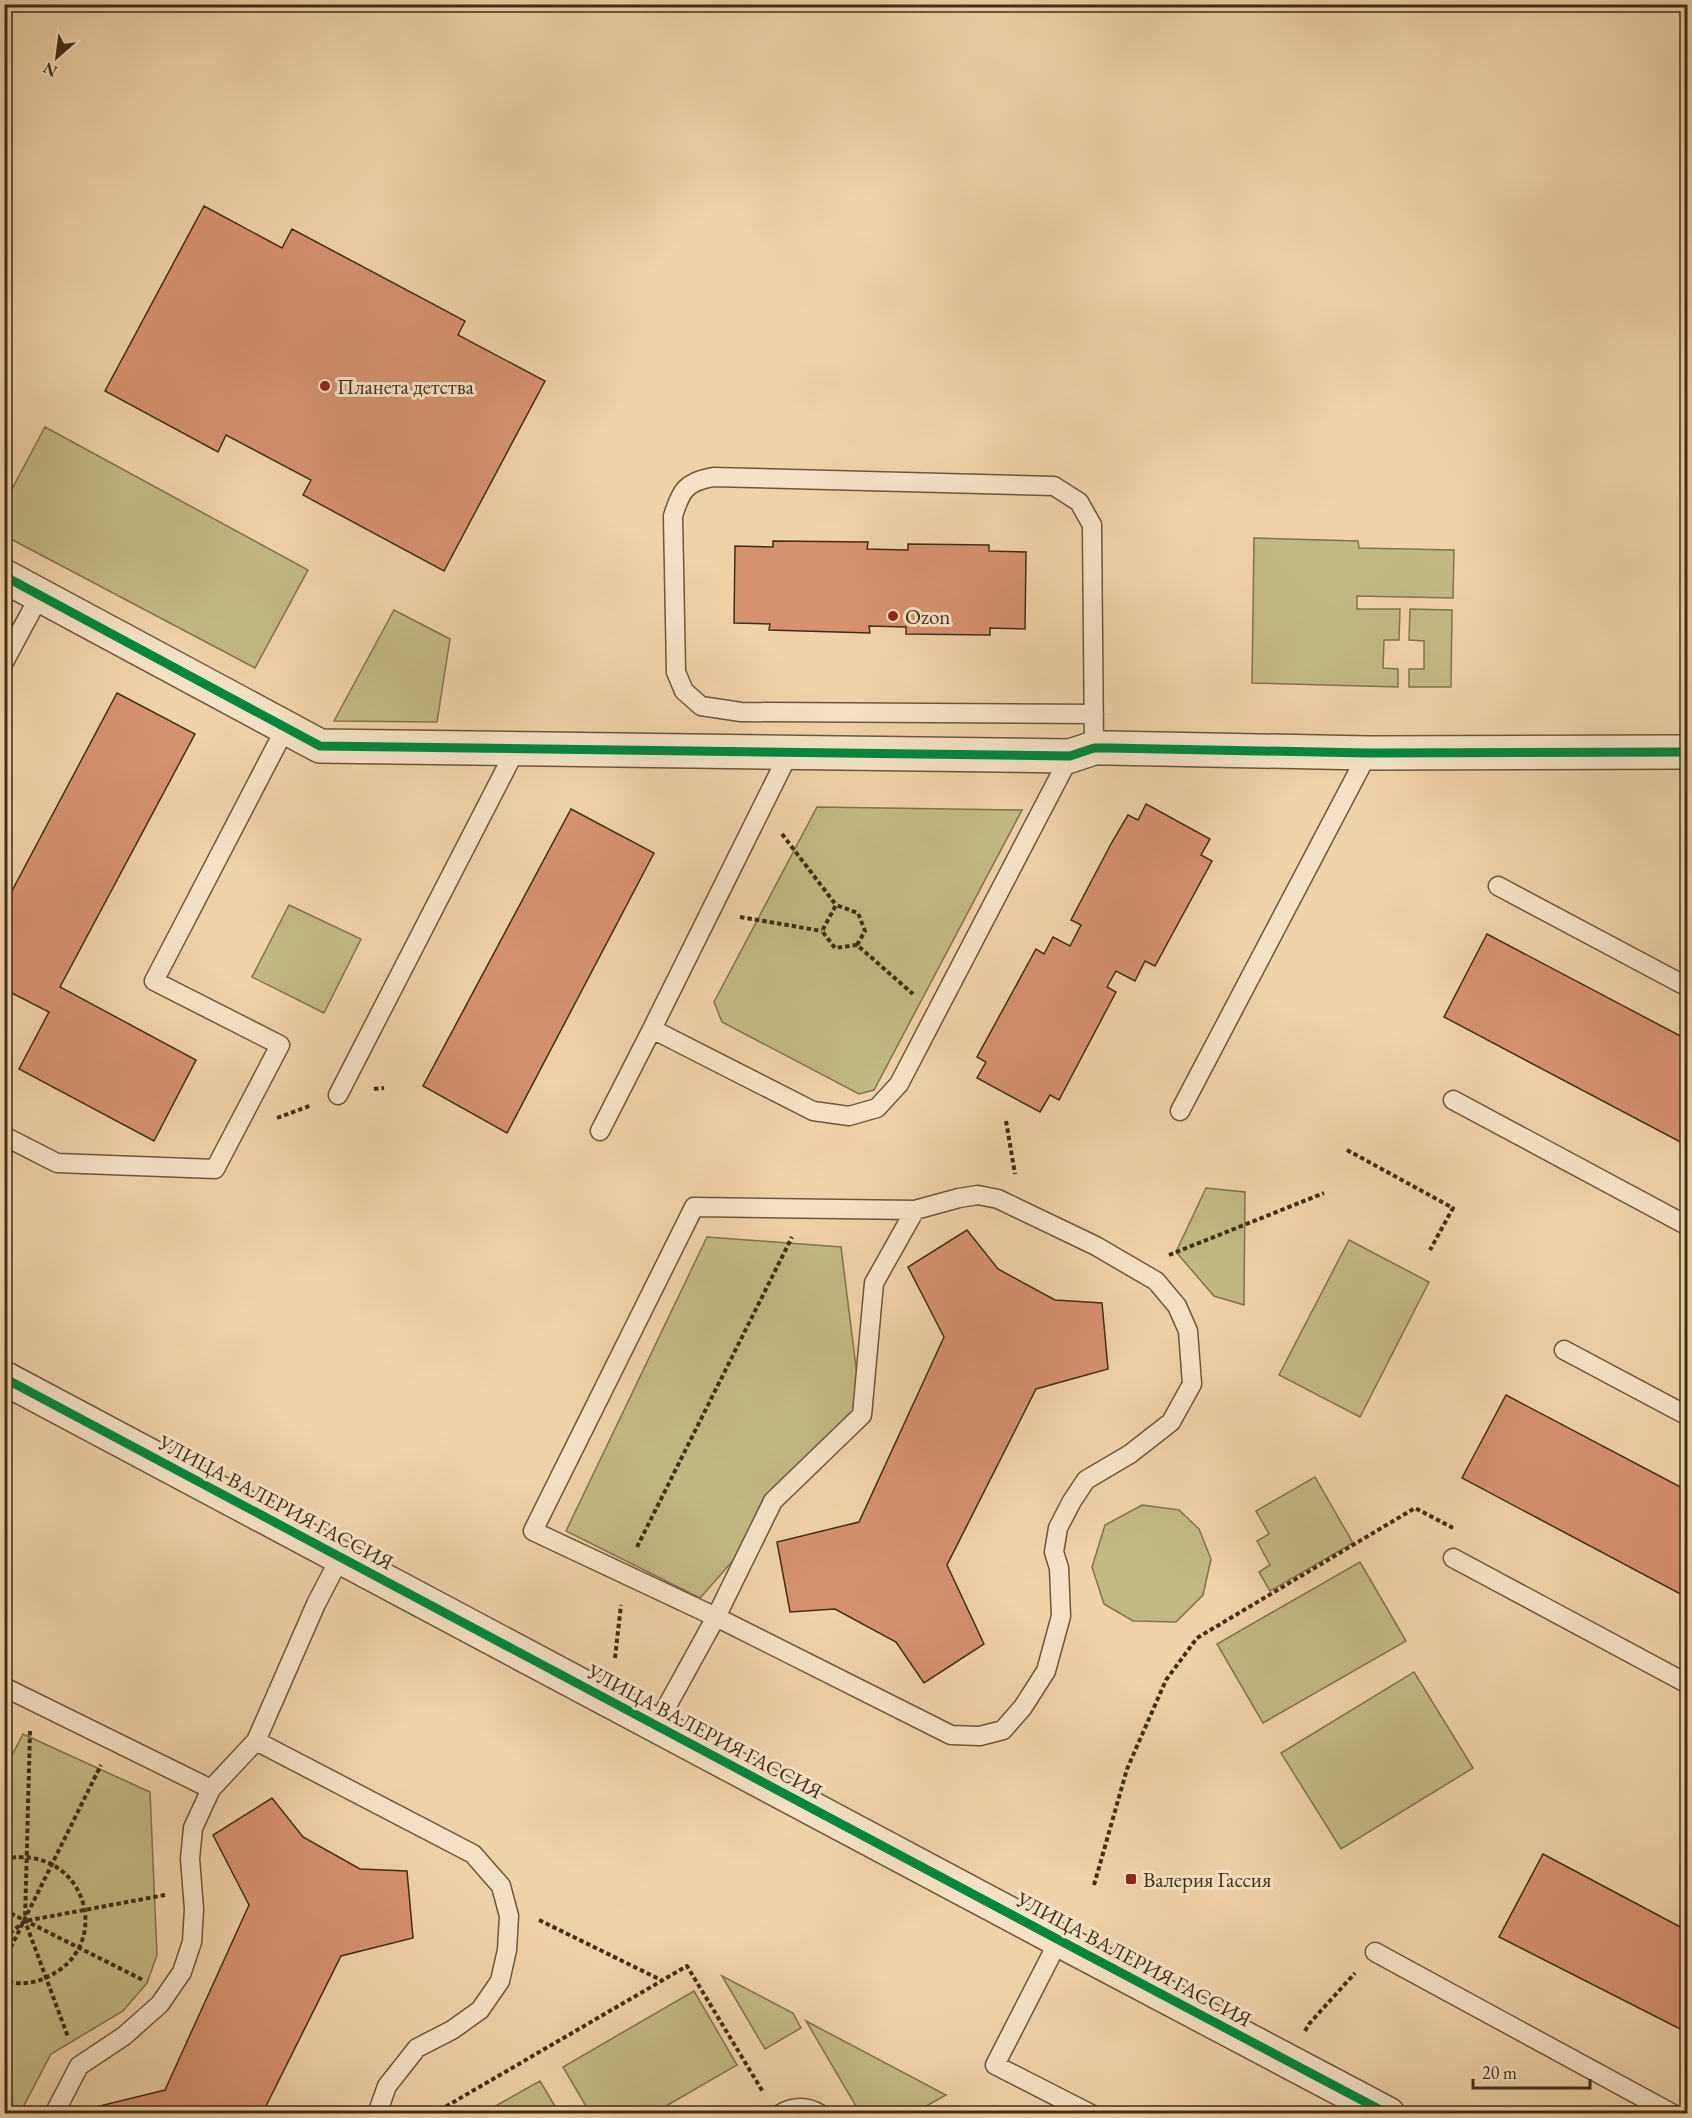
<svg xmlns="http://www.w3.org/2000/svg" width="1692" height="2118" font-family="'EB Garamond',serif">
<style>
.green{fill:#c2b982;stroke:#81744c;stroke-width:1.5}
.building{fill:#d6916e;stroke:#402f16;stroke-width:1.5}
.lines{fill:none;stroke-linecap:round;stroke-linejoin:round}
.lane-casing{stroke:#6c583a;stroke-width:21}
.street-casing{stroke:#6c583a;stroke-width:36}
.path{stroke:#402f16;stroke-width:4;stroke-dasharray:4.5 3;stroke-linecap:butt}
.lane{stroke:#f5e2c6;stroke-width:18}
.street{stroke:#f5e2c6;stroke-width:33}
.cycleway-casing{stroke:#f5e2c6;stroke-width:13}
.cycleway{stroke:#00873e;stroke-width:9}
.poi-dot{fill:#8f2418;stroke:#f5e2c6;stroke-width:2}
.labels{text-anchor:middle;dominant-baseline:central;stroke-width:6;stroke-linejoin:round;paint-order:stroke}
.poi-label{font-size:21px;fill:#402f16;stroke:#f5e2c6;text-anchor:start}
.street-label{font-size:21px;fill:#402f16;stroke:#f5e2c6}
</style>
<rect width="100%" height="100%" fill="#f0d2a8"/>
<filter id="stains"><feTurbulence type="fractalNoise" baseFrequency=".00333" numOctaves="4"/><feColorMatrix values="0 0 0 0 .2 0 0 0 0 .09 0 0 0 0 .02 0 0 0 .5 -.17"/></filter>
<radialGradient id="worn" r=".72"><stop offset=".6" stop-color="#630" stop-opacity="0"/><stop offset="1" stop-color="#630" stop-opacity=".3"/></radialGradient>
<path class="green" d="M45,427L308,570L255,668L5,536V502Z
M1254,538L1358,541L1359,548L1454,550L1453,598L1357,596V609H1400L1399,640H1384L1383,668L1398,669V687L1252,683Z
M1410,609L1452,610L1451,687H1409V669H1424V641L1409,640Z
M394,610L450,639L437,722L334,721Z
M817,807L1022,810L874,1090L859,1094L722,1022L714,1002Z
M289,905L361,939L324,1013L252,977Z
M1206,1188L1245,1192L1244,1305L1214,1296L1176,1252Z
M707,1237L841,1247L862,1415L700,1598L566,1531Z
M1349,1240L1429,1282L1360,1417L1279,1375Z
M1315,1477L1353,1543L1270,1591L1259,1572L1270,1565L1257,1541L1269,1534L1256,1511Z
M1142,1505L1179,1510L1199,1529L1211,1559L1203,1595L1176,1622L1133,1621L1104,1604L1092,1567L1105,1525Z
M1360,1562L1406,1641L1263,1723L1217,1644Z
M1414,1672L1473,1768L1341,1849L1281,1753Z
M23,1734L150,1792L157,1955L147,1983L123,2011L51,2054L20,2113H5V1769Z
M722,1976L793,2013L801,2028L765,2049Z
M694,1991L737,2065L654,2113H590L563,2067Z
M806,2021L946,2095L914,2113H860Z
M540,2081L559,2113H483Z"/>
<path class="building" d="M204,206L282,248L292,229L465,321L458,335L545,381L444,571L303,495L311,480L226,435L218,452L105,391Z
M773,541L868,542L867,549L908,550V544L989,545V551L1026,552L1025,629L990,628V635L906,634V627L869,626L870,633L769,630L770,624L734,623L735,546L773,547Z
M117,693L195,734L60,987L196,1060L154,1141L19,1069L49,1012L4,989V906Z
M1146,804L1210,839L1201,855L1212,861L1155,966L1145,961L1135,981L1116,971L1107,987L1116,992L1059,1100L1050,1095L1040,1112L977,1078L986,1062L977,1057L1036,949L1044,954L1053,937L1070,946L1081,925L1071,920L1112,842L1128,815L1138,820Z
M571,809L654,853L507,1133L423,1086Z
M1487,934L1688,1040V1146L1444,1017Z
M967,1230L998,1269L1055,1300L1102,1303L1108,1369L1036,1389L947,1565L984,1644L924,1683L896,1642L835,1609L790,1612L777,1542L859,1522L944,1337L908,1267Z
M1506,1395L1688,1491V1598L1462,1478Z
M272,1798L303,1837L360,1869L407,1871L413,1938L341,1956L262,2114H83V2110L165,2090L249,1905L213,1835Z
M1543,1854L1688,1931V2033L1499,1937Z
M994,2106L1008,2114H981Z"/>
<g class="lines">
<defs>
<path id="lane" d="M4,662L40,595
M1094,714L741,712L701,706L684,691L676,672L673,516C681,490 686,482 713,477L1054,486L1079,502L1092,525L1094,748
M1498,886L1682,984L1688,983
M652,1029L789,753
M338,1095L517,747
M1453,1100L1688,1226
M1180,1111L1368,753
M600,1131L652,1029L813,1111L849,1116L877,1108L899,1084L1070,756
M4,1136L57,1163L215,1169L280,1045L154,981L286,727
M1564,1350L1688,1416
M1453,1558L1688,1684
M4,1687L211,1789
M656,1726L716,1617L773,1501L862,1415L874,1283L915,1210L959,1198L978,1195L998,1199L1096,1246L1156,1281L1177,1306L1188,1331L1192,1384L1171,1422L1130,1454L1086,1480L1072,1501L1058,1528L1054,1552L1059,1568L1061,1616L1046,1671L1023,1707L1003,1730L980,1736L951,1735L716,1617L533,1531L694,1207L915,1210
M256,1741L473,1854L501,1886L509,1916L507,1950L500,1981L480,2010L452,2030L417,2048L387,2086L377,2114
M1059,1940L995,2065L1091,2114
M1375,1952L1673,2114
M54,2114L79,2066L124,2036L160,2004L182,1972L192,1942L194,1909L190,1859L193,1828L211,1789L256,1741L316,1604L341,1556
M780,2114C794,2106 807,2106 820,2114"/>
<path id="street" d="M4,576L320,746L1070,756L1094,748H1109L1368,753L1688,752
M4,1378L1059,1940L1388,2114"/>
</defs>
<use href="#lane" class="lane-casing"/>
<use href="#street" class="street-casing"/>
<path class="path" d="M782,834L836,905
M740,917L822,931
M857,945L865,931L858,913L836,905L822,931L835,948L857,945L913,994
M374,1089L384,1088
M277,1118L312,1105
M1006,1121L1015,1174
M1347,1150L1453,1208L1430,1250
M1169,1255L1324,1193
M637,1547L792,1237
M615,1658L621,1605
M30,1731L25,1921L68,2037
M4,1859C85,1842 118,1947 45,1978C32,1984 17,1985 4,1980
M1094,1885L1127,1769L1166,1680L1197,1638L1415,1508L1453,1528
M4,1910L143,1980
M539,1920L661,1980
M4,1938L25,1921L165,1895
M4,1961L101,1765
M1305,2031L1309,2024L1355,1973
M433,2114L687,1966L763,2092"/>
<use href="#lane" class="lane"/>
<use href="#street" class="street"/>
<defs>
<path id="cycleway" d="M4,576L320,746L1070,756L1094,748H1109L1368,753L1688,752
M4,1378L1059,1940L1388,2114"/>
</defs>
<use href="#cycleway" class="cycleway-casing"/>
<use href="#cycleway" class="cycleway"/>
</g>
<g class="poi-dot">
<circle cx="325" cy="386" r="6"/>
<circle cx="893" cy="616" r="6"/>
<rect x="1125" y="1873" width="12" height="12" rx="3"/>
</g>
<g class="labels">
<g class="poi-label">
<text x="337" y="386">Планета детства</text>
<text x="905" y="616">Ozon</text>
<text x="1143" y="1879">Валерия Гассия</text>
</g>
<g class="street-label">
<text transform="translate(276 1502) rotate(28)">УЛИЦА ВАЛЕРИЯ ГАССИЯ</text>
<text transform="translate(705 1731) rotate(28)">УЛИЦА ВАЛЕРИЯ ГАССИЯ</text>
<text transform="translate(1134 1959) rotate(28)">УЛИЦА ВАЛЕРИЯ ГАССИЯ</text>
</g>
</g>
<rect width="1692" height="2118" fill="none" stroke="#f0d2a8" stroke-width="24"/>
<rect x="6" y="6" width="1680" height="2106" fill="none" stroke="#402f16" stroke-width="3"/>
<rect x="12" y="12" width="1668" height="2094" fill="none" stroke="#402f16" stroke-width="1.5"/>
<g transform="translate(57 57) rotate(208)" stroke="#f5e2c6" stroke-width="4.5" paint-order="stroke">
<path d="M0-4.5L10 22L0 15L-10 22Z" fill="#402f16"/>
<text y="-9" font-size="16" font-weight="bold" text-anchor="middle" fill="#402f16">N</text>
</g>
<path d="M1473 2079v9h117v-9" fill="none" stroke="#402f16" stroke-width="3"/>
<text x="1482" y="2079" font-size="18" fill="#402f16" stroke="#f5e2c6" stroke-width="4.5" paint-order="stroke">20 m</text>
<rect width="100%" height="100%" filter="url(#stains)"/>
<rect width="100%" height="100%" fill="url(#worn)"/>
</svg>
